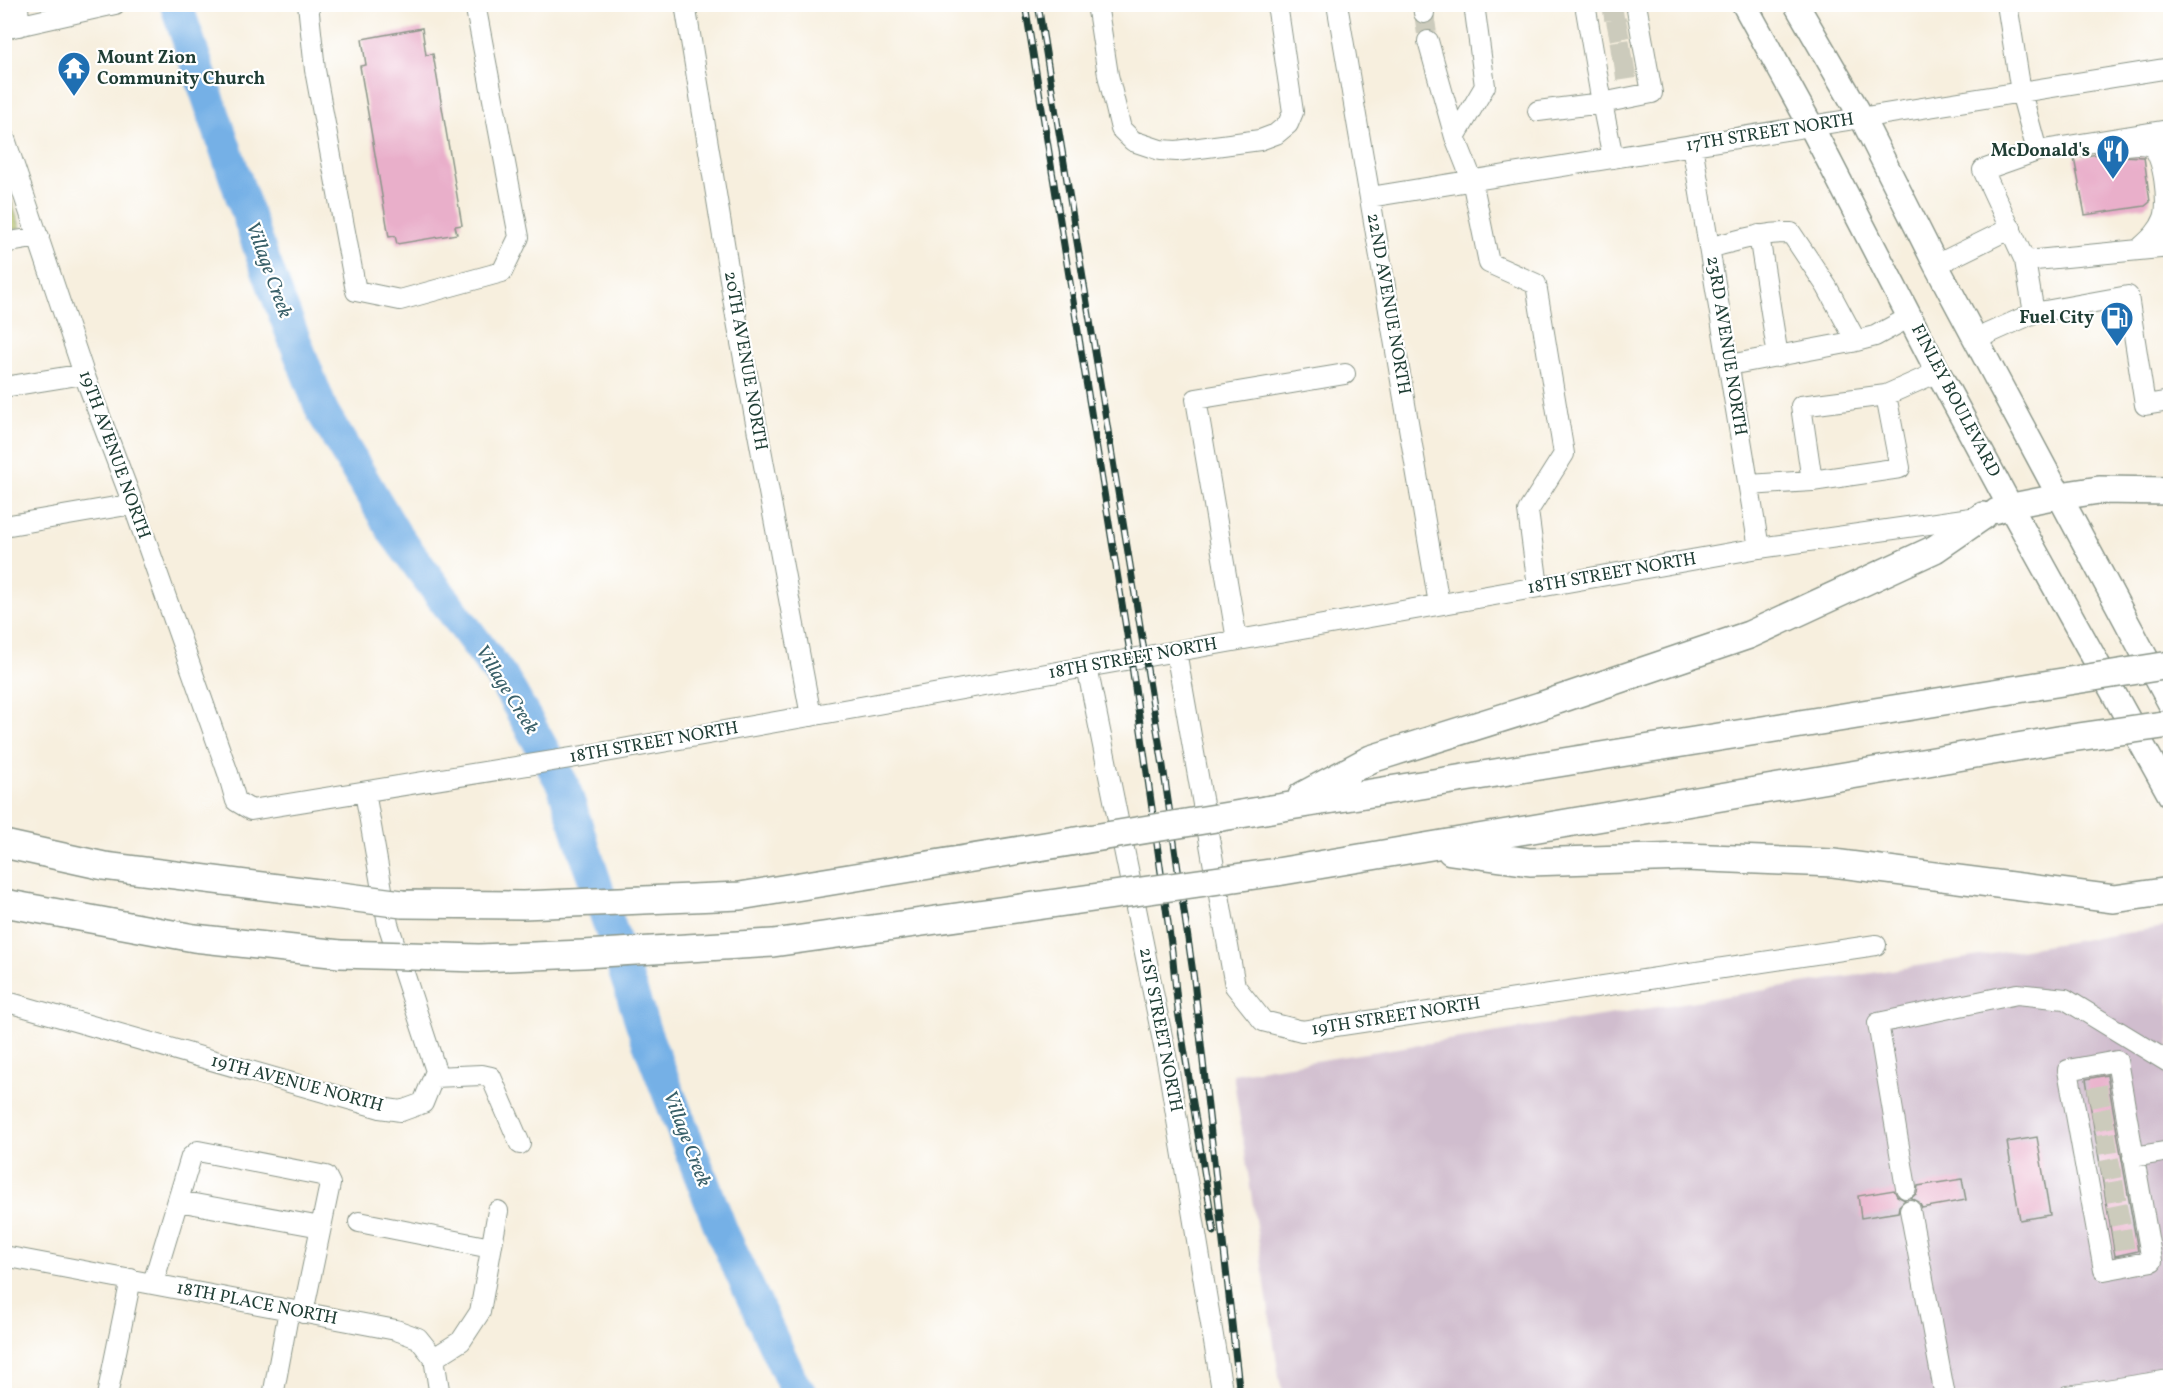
<svg xmlns="http://www.w3.org/2000/svg" width="2175" height="1400" font-family="Vollkorn,serif">
<style>
.industrial{fill:#d0bdce}
.green{fill:#aebc5e;stroke:#667c49;stroke-width:1.5}
.lines{fill:none;stroke-linecap:round;stroke-linejoin:round}
.river{stroke:#75b0e6;stroke-width:33}
.building{fill:#e9afca}
.minor-tunnel{stroke:#cccbbc;stroke-width:20;stroke-dasharray:20 10;stroke-linecap:butt}
.minor-casing{stroke:#8b9689;stroke-width:22}
.major-casing{stroke:#8b9689;stroke-width:27}
.highway-casing{stroke:#8b9689;stroke-width:30}
.minor{stroke:#fff;stroke-width:20}
.major{stroke:#fff;stroke-width:24}
.highway{stroke:#fff;stroke-width:27}
.rail-casing{stroke:#1f3d34;stroke-width:7}
.rail{stroke:#fff;stroke-width:4.5;stroke-dasharray:14;stroke-linecap:butt}
.highway-bridge-casing{stroke:#8b9689;stroke-width:30;stroke-linecap:butt}
.highway-bridge{stroke:#fff;stroke-width:27}
.labels{text-anchor:middle;dominant-baseline:central;stroke-width:4.5;stroke-linejoin:round;paint-order:stroke}
.poi-label{font-size:18px;font-weight:bold;fill:#1f3d34;stroke:#fff;text-anchor:end}
.street-label{font-size:18px;fill:#1f3d34;stroke:#fff}
.water-label{font-size:20px;font-style:italic;fill:#396069;stroke:#fff}
</style>
<rect width="100%" height="100%" fill="#fff"/>
<filter id="ink" filterUnits="userSpaceOnUse"><feTurbulence type="fractalNoise" baseFrequency=".0167" numOctaves="2"/><feDisplacementMap in="SourceGraphic" scale="12" xChannelSelector="R" yChannelSelector="G"/><feConvolveMatrix kernelMatrix="1 2 1 2 8 2 1 2 1" color-interpolation-filters="sRGB"/></filter>
<filter id="wash" filterUnits="userSpaceOnUse"><feTurbulence type="fractalNoise" baseFrequency=".008" numOctaves="4" result="noise"/><feDisplacementMap in="SourceGraphic" scale="24" xChannelSelector="R" yChannelSelector="G"/><feGaussianBlur stdDeviation="1.35" result="paint"/><feColorMatrix in="noise" values="0 0 0 0 0 0 0 0 0 0 0 0 0 0 0 0 0 1.4 0 .05"/><feComposite in="paint" operator="in"/></filter>
<g filter="url(#wash)">
<rect width="100%" height="100%" fill="#f7efde"/>
<path class="industrial" d="M2170,926V1395H1284L1280,1383L1233,1074Z"/>
<path class="green" d="M4,184H5L21,228L5,231Z"/>
<g class="lines">
<path class="river" d="M176,4L262,256L322,411L395,534L504,680L563,785L645,1033L723,1234L793,1384L802,1396"/>
</g>
<g id="blocks">
<path class="building" d="M422,28L426,55L433,54L462,225L455,226L457,234L397,244L395,236L389,237L360,66L366,65L362,39Z
M2115,151L2121,156L2144,157L2150,202L2145,206L2085,215L2074,158Z
M2107,1075L2138,1251L2115,1256L2086,1079Z
M2037,1137L2050,1215L2020,1220L2007,1142Z
M1962,1179L1966,1200L1922,1208L1919,1202L1911,1198L1917,1193L1918,1186Z
M1894,1190L1897,1196L1905,1200L1899,1206L1898,1212L1861,1218L1858,1196Z"/>
</g>
</g>
<g filter="url(#ink)">
<use href="#blocks" fill-opacity="0" stroke="#8b9689" stroke-width="1.5"/>
<g class="lines">
<path class="minor-tunnel" d="M1603,11L1625,8
M1424,13L1428,41
M1608,31L1628,27
M1611,52L1632,49
M1615,71L1636,68
M2089,1098L2114,1093
M2093,1121L2118,1116
M2097,1145L2122,1141
M2101,1171L2126,1166
M2105,1193L2130,1189
M2109,1217L2134,1212
M2113,1241L2138,1237"/>
<defs>
<path id="minor" d="M18,4L19,26
M308,4L315,70L356,291L400,300L502,272L519,237L475,4
M685,4L736,316L811,716
M1097,4L1108,75L1121,129L1133,141L1160,150L1177,151L1260,140L1276,134L1288,124L1293,112L1277,4
M1337,4L1439,604
M1423,4L1424,13
M1585,4L1602,103L1652,93L1636,4
M2007,4L2021,92L2037,151
M4,29L115,4
M1428,41L1455,137L1472,180L1489,263L1536,284L1564,454L1528,511L1538,587
M1538,111L1602,103L1613,158
M4,136L84,374L133,504L228,773L236,801L251,810L583,756L1759,548L1978,517
M1455,137L1485,86L1474,4
M1692,145L1759,548
M2125,145C2133,144 2144,142 2152,147C2164,156 2169,204 2164,218C2159,232 2149,240 2138,250
M1370,197L2170,68
M1759,235L1778,357
M4,243L39,237
M1709,248C1736,241 1763,232 1791,233L1827,287L1856,341
M2025,261L2170,247
M1936,265L2011,228
M2034,313L2128,296L2145,405L2170,401
M1976,339L2034,313L2025,261L1983,170L2037,151L2162,131L2170,167
M1729,365L1852,342L1875,336L1910,317
M4,387L84,374
M1886,395L1900,468L1812,481L1801,406L1886,395L1938,372
M1749,485L1812,481
M4,526L133,504
M1237,640L1196,399L1345,374
M1176,651L1235,986L1263,1021L1302,1031L1876,945
M1087,667L1168,1066L1223,1396
M4,1001L380,1108L401,1111L423,1103L436,1071L388,924L365,792
M2117,1061L2152,1261L2104,1270L2068,1070Z
M434,1077L482,1075L491,1077L520,1144
M2133,1157L2170,1151
M1906,1188L1878,1023L2017,994L2065,999L2170,1063
M178,1201L321,1227
M1910,1210L1945,1396
M359,1222L491,1248
M4,1256L396,1330L418,1338L434,1358L461,1341L480,1312L498,1211
M153,1283L191,1157L198,1151L326,1176L330,1184L303,1313
M434,1358L440,1396
M107,1396L131,1279
M273,1396L289,1310
M2068,1396L2170,1380"/>
<path id="major" d="M1744,4L1811,126L1938,372L2010,506L2170,795
M1796,4L1862,118L1936,265L2170,703
M1996,511L2010,506L2060,496"/>
<path id="highway" d="M2060,496L2099,490L2170,491
M1302,796L1371,759L1540,706L1749,635L1935,549L1983,516
M1265,810L2037,686
M4,844L104,866L318,893
M1451,851L1530,862L1685,857L1833,863L2114,899L2170,891
M1277,872L2064,739
M4,903L194,938L340,954"/>
</defs>
<use href="#minor" class="minor-casing"/>
<use href="#major" class="major-casing"/>
<use href="#highway" class="highway-casing"/>
<use href="#minor" class="minor"/>
<use href="#major" class="major"/>
<use href="#highway" class="highway"/>
<defs>
<path id="rail" d="M1025,4L1131,659L1172,951L1178,1011L1214,1232
M1038,4L1163,766L1194,980L1240,1396"/>
</defs>
<use href="#rail" class="rail-casing"/>
<use href="#rail" class="rail"/>
<defs>
<path id="highway-bridge" d="M2037,686L2170,665
M2064,739L2170,724
M318,893L402,904L523,905L740,896L1265,810
M340,954L479,958L584,954L773,943L1277,872"/>
</defs>
<use href="#highway-bridge" class="highway-bridge-casing"/>
<use href="#highway-bridge" class="highway-bridge"/>
</g>
</g>
<defs>
<symbol id="temple-pin" viewBox="-11 -11 22 30"><path d="M0 17L-7.5 6A9.5 9.5 0 1 1 7.5 6Z" fill="#1f6fb2" stroke="#fff"/><path d="M0-6L5-2H3V0L6.5 2.5H4V6H1.5V3h-3V6H-4V2.5H-6.5L-3 0V-2H-5Z" fill="#fff"/></symbol>
<symbol id="restaurant-pin" viewBox="-11 -11 22 30"><path d="M0 17L-7.5 6A9.5 9.5 0 1 1 7.5 6Z" fill="#1f6fb2" stroke="#fff"/><path d="M-5-6h1v4h1v-4h1v4h1v-4h1v5L-1.5 .5V6h-2V.5L-5-1ZM5-6V6H3V1.5H1.5Q1.5-4 5-6Z" fill="#fff"/></symbol>
<symbol id="fuel-pin" viewBox="-11 -11 22 30"><path d="M0 17L-7.5 6A9.5 9.5 0 1 1 7.5 6Z" fill="#1f6fb2" stroke="#fff"/><path d="M-5.5-6h7V0h2V4h1.3V-2.5L3-4.5l.8-.8L6-3V5H2.5V1h-1V6h-7ZM-4.2-4.7v3.2H.2V-4.7Z" fill="#fff"/></symbol>
</defs>
<g fill-rule="evenodd">
<use href="#temple-pin" x="55" y="49" width="38" height="52"/>
<use href="#restaurant-pin" x="2094" y="132" width="38" height="52"/>
<use href="#fuel-pin" x="2098" y="299" width="38" height="52"/>
</g>
<g class="labels">
<g class="poi-label">
<text x="97" y="58" text-anchor="start">Mount Zion<tspan x="97" dy="21">Community Church</tspan></text>
<text x="2090" y="151">McDonald's</text>
<text x="2094" y="318">Fuel City</text>
</g>
<g class="street-label">
<text transform="translate(1770 133) rotate(-9)">17TH STREET NORTH</text>
<text transform="translate(1388 304) rotate(80)">22ND AVENUE NORTH</text>
<text transform="translate(1726 346) rotate(81)">23RD AVENUE NORTH</text>
<text transform="translate(745 361) rotate(80)">20TH AVENUE NORTH</text>
<text transform="translate(1955 401) rotate(62)">FINLEY BOULEVARD</text>
<text transform="translate(114 455) rotate(70)">19TH AVENUE NORTH</text>
<text transform="translate(1612 574) rotate(-10)">18TH STREET NORTH</text>
<text transform="translate(1133 659) rotate(-10)">18TH STREET NORTH</text>
<text transform="translate(654 743) rotate(-10)">18TH STREET NORTH</text>
<text transform="translate(1396 1017) rotate(-9)">19TH STREET NORTH</text>
<text transform="translate(1160 1030) rotate(79)">21ST STREET NORTH</text>
<text transform="translate(297 1084) rotate(15)">19TH AVENUE NORTH</text>
<text transform="translate(257 1304) rotate(11)">18TH PLACE NORTH</text>
</g>
<g class="water-label">
<text transform="translate(268 270) rotate(70)">Village Creek</text>
<text transform="translate(506 690) rotate(58)">Village Creek</text>
<text transform="translate(686 1139) rotate(69)">Village Creek</text>
</g>
</g>
<rect width="2175" height="1400" fill="none" stroke="#fff" stroke-width="24"/>
</svg>
